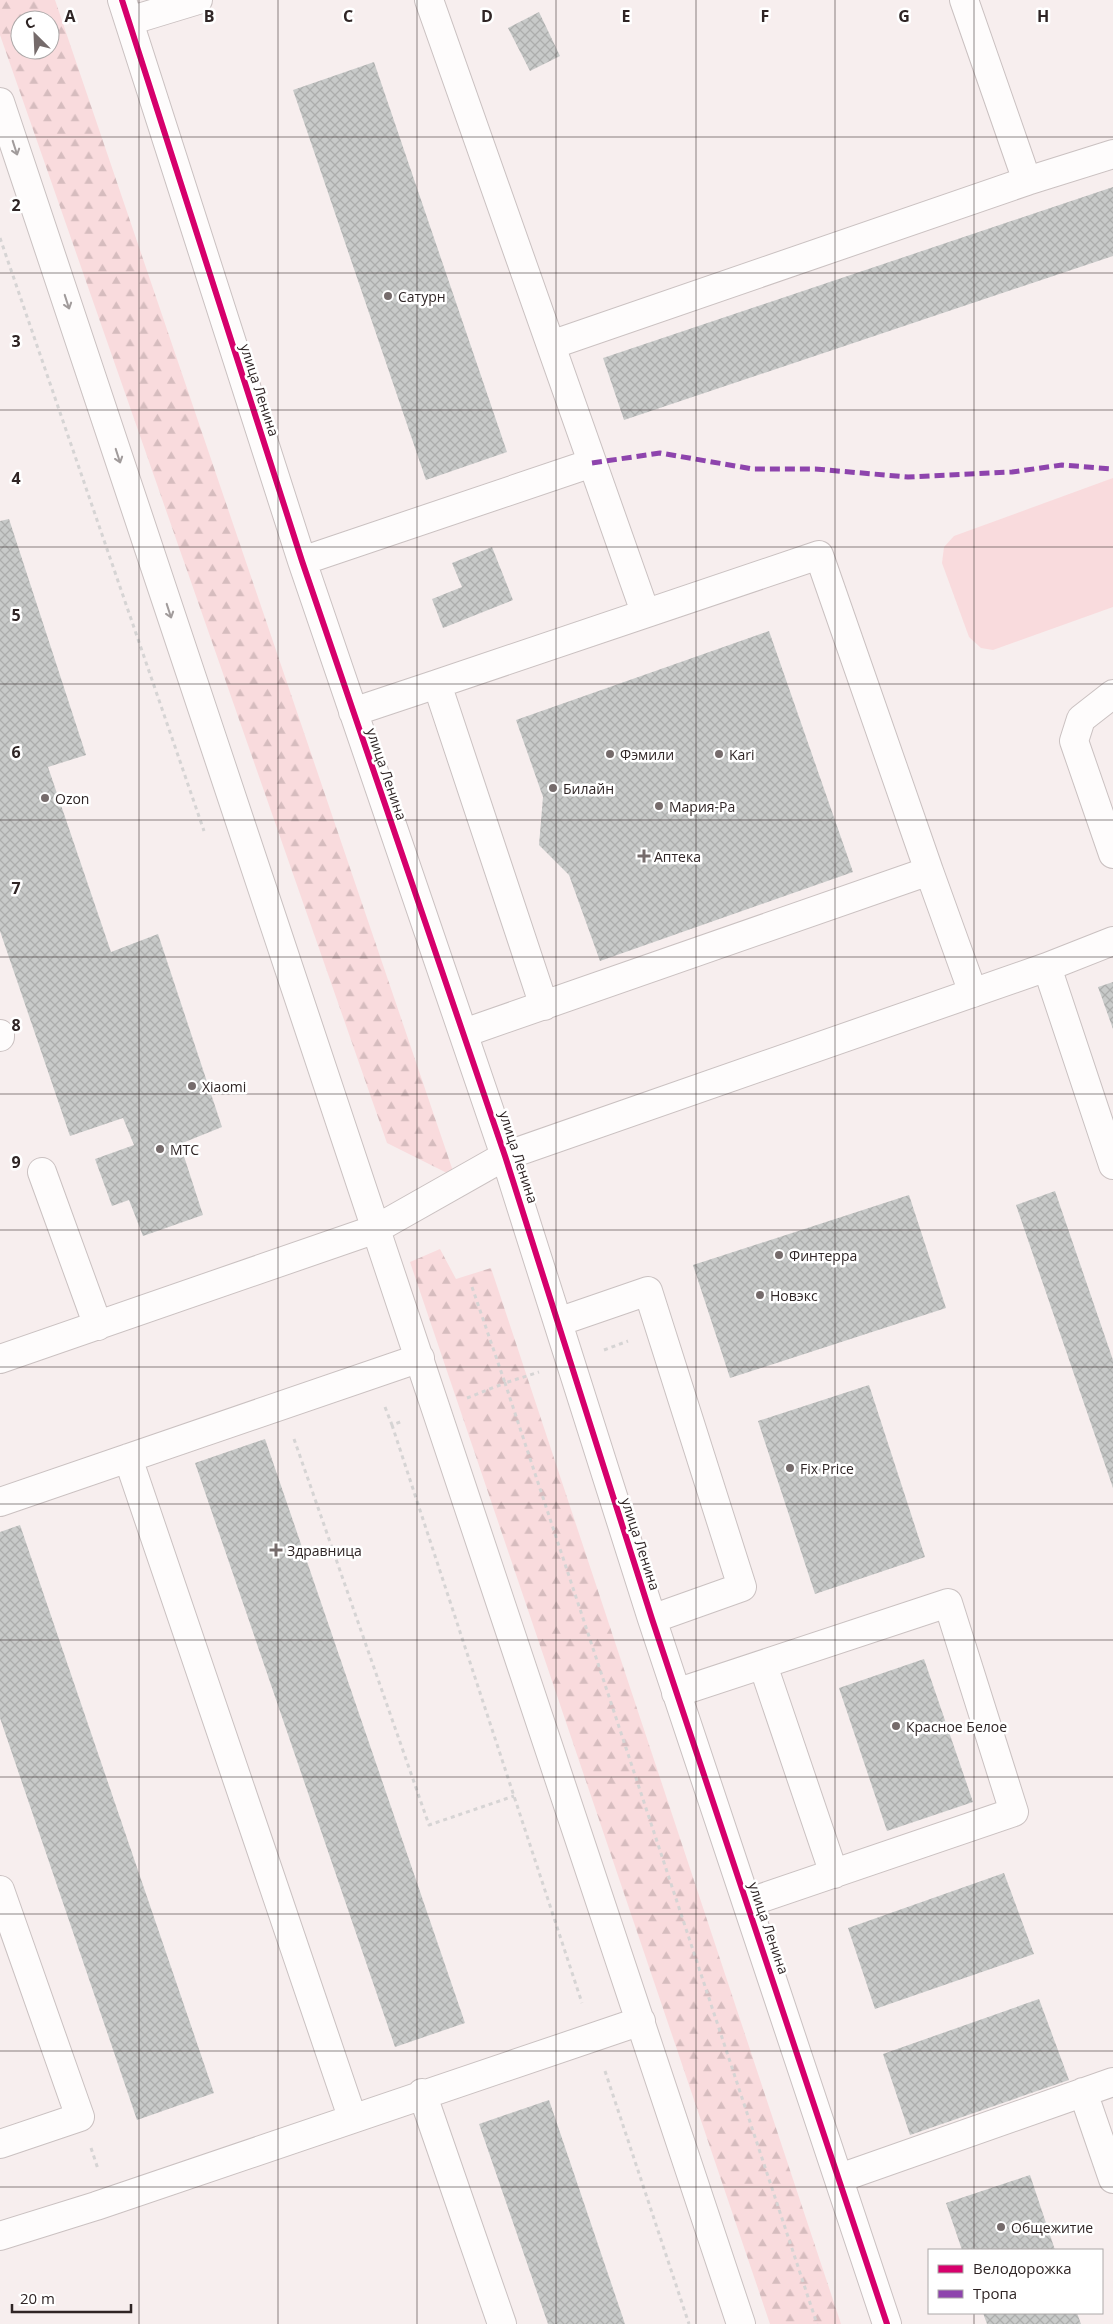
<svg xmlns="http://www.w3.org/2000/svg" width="1113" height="2324" font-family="'Open Sans',sans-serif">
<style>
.grass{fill:#f9dbdd}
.forest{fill:url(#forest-firs);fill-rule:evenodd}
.building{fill:url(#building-cross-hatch)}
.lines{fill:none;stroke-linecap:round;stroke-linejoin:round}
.minor-casing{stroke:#cac1c1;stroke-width:30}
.path{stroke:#d6d4d4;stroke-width:3;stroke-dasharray:4 4;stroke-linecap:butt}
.minor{stroke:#fefcfc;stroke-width:28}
.quiet{stroke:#8e44ad;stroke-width:5;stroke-dasharray:10 5;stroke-linecap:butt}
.cycleway-casing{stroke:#fff;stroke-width:9}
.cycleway{stroke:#d6006c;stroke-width:6}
.oneway{stroke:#a19b9b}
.grid{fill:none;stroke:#2f2525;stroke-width:1;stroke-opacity:0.55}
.poi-dot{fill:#756b6b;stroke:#fff;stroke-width:2}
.labels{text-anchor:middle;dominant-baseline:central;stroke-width:5;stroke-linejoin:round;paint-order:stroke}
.poi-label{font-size:14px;fill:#2f2525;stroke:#fff;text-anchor:start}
.street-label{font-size:14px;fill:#2f2525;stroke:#fff}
.grid-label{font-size:16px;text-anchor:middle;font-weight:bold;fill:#2f2525;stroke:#fff;stroke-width:5;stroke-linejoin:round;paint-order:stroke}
</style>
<defs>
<pattern id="forest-firs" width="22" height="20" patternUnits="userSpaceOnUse" patternTransform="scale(1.25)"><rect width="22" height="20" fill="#f9dbdd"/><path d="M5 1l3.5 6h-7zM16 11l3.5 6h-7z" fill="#d6bcbe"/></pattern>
<pattern id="building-cross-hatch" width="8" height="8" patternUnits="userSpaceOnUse" patternTransform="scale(1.25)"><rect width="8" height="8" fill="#c8cac9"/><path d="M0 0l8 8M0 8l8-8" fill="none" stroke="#acadac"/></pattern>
</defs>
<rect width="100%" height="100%" fill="#f7eeee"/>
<path class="grass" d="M1113,478V607L993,650L981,648L969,637L942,563L944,547L954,536Z"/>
<path class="forest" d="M0,0H55L455,1177L387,1143L0,35ZM20,20H50V50H20Z
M440,1249L456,1279L491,1268L841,2324H770L410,1262Z"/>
<path class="building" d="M539,12L560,56L530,71L508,28Z
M374,62L507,452L426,480L293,90Z
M1113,187V256L624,420L603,358Z
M9,519L86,755L48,767L111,952L158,934L222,1127L180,1144L203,1215L143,1236L129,1200L112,1206L95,1159L134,1145L123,1118L70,1136L0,931V521Z
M492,547L513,600L443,628L432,599L462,587L452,563Z
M769,631L853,872L600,961L569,875L539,845L543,797L516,720Z
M1113,982V1029L1098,987Z
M1055,1191L1113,1360V1488L1016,1205Z
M909,1195L946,1308L730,1378L693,1265Z
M869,1385L925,1557L815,1594L758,1421Z
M265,1439L465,2023L395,2047L195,1463Z
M20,1525L214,2093L137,2120L0,1718V1532Z
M924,1659L973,1802L887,1831L839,1688Z
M1004,1873L1034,1954L875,2009L848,1928Z
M1039,1999L1069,2080L910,2135L883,2054Z
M549,2100L625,2324H548L479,2124Z
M1030,2175L1055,2250H962L946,2203Z
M983,2313H1077L1081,2324H987Z"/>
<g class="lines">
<defs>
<path id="minor" d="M122,0L302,561L505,1156L652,1619L887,2324
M429,0L645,612
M129,21L198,0
M0,102L741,2324
M1027,181L1113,154
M551,345L1027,181L964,0
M302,561L592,463
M1113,694L1081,719L1074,741L1113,854
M353,712L437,684
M929,871L973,993
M1047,967L1113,941
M464,1033L929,871L819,555L437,684L544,1006
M0,1034V1037
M42,1172L98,1326
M558,1322L648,1291L742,1587L652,1619
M0,1359L376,1229L505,1156L1047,967L1113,1165
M128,1458L352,2117
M0,1502L420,1358
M763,1665L834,1874
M676,1693L948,1603L1014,1812L747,1903
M0,1890L80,2117L0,2144
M1083,2092L1113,2179
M422,2093L502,2324
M840,2178L1113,2082
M0,2236L96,2206L641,2021"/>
</defs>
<use href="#minor" class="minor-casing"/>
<path class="path" d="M0,238L204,831
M472,1287L505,1383L539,1372
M604,1350L628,1341
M467,1398L505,1383L817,2324
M385,1407L392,1425L403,1421
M392,1425L582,2003
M294,1439L429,1825L514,1796
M605,2071L689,2324
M91,2148L98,2169"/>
<use href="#minor" class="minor"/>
<path class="quiet" d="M592,463L660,453L753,469H815L908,477L1012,472L1062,465L1113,469"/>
<defs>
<path id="cycleway" d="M122,0L302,561L505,1156L652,1619L887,2324"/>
</defs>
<use href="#cycleway" class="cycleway-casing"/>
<use href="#cycleway" class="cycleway"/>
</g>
<defs><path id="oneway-shaft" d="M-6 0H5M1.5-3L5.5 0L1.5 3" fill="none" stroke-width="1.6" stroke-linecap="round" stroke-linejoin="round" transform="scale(1.25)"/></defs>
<g class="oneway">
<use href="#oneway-shaft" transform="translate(15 148) rotate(72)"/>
<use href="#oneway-shaft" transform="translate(67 302) rotate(72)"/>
<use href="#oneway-shaft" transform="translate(118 456) rotate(72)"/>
<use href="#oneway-shaft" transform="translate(169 611) rotate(72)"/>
</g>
<path class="grid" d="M139,0V2324M278,0V2324M417,0V2324M556,0V2324M696,0V2324M835,0V2324M974,0V2250M0,137H1113M0,273H1113M0,410H1113M0,547H1113M0,684H1113M0,820H1113M0,957H1113M0,1094H1113M0,1230H1113M0,1367H1113M0,1504H1113M0,1640H1113M0,1777H1113M0,1914H1113M0,2051H1113M0,2187H1113M974,2313V2324"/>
<g class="poi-dot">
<circle cx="388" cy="296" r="5"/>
<circle cx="610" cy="754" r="5"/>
<circle cx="719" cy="754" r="5"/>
<circle cx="553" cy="788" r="5"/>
<circle cx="45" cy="798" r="5"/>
<circle cx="659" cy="806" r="5"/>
<path d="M641.5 848.5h5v5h5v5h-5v5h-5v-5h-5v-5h5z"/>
<circle cx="192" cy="1086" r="5"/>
<circle cx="160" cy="1149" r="5"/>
<circle cx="779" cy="1255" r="5"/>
<circle cx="760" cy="1295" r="5"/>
<circle cx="790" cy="1468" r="5"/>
<path d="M273.5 1542.5h5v5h5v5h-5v5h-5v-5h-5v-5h5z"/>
<circle cx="896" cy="1726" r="5"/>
<circle cx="1001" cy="2227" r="5"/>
</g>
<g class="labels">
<g class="poi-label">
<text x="398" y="296">Сатурн</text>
<text x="620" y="754">Фэмили</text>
<text x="729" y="754">Kari</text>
<text x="563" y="788">Билайн</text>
<text x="55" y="798">Ozon</text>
<text x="669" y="806">Мария-Ра</text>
<text x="654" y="856">Аптека</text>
<text x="202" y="1086">Xiaomi</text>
<text x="170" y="1149">МТС</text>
<text x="789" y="1255">Финтерра</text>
<text x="770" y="1295">Новэкс</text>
<text x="800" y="1468">Fix Price</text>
<text x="287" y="1550">Здравница</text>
<text x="906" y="1726">Красное Белое</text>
<text x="1011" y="2227">Общежитие</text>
</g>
<g class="street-label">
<text transform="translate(260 390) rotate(72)">улица Ленина</text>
<text transform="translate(387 774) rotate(71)">улица Ленина</text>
<text transform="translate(519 1157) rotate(72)">улица Ленина</text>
<text transform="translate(641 1544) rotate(72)">улица Ленина</text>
<text transform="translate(769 1928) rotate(71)">улица Ленина</text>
</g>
</g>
<g class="grid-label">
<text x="70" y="22">A</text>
<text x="209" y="22">B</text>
<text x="348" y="22">C</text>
<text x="487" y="22">D</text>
<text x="626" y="22">E</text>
<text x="765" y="22">F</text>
<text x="904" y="22">G</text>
<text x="1043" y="22">H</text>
<text x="16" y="211">2</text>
<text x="16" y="347">3</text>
<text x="16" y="484">4</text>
<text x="16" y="621">5</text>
<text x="16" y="758">6</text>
<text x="16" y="894">7</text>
<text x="16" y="1031">8</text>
<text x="16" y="1168">9</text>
</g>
<rect x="928" y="2249" width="175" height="65" fill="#ffffff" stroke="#aca8a8"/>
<rect x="938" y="2265" width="25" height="8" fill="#d6006c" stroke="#aca8a8"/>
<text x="973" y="2274" font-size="15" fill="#2f2525">Велодорожка</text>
<rect x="938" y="2290" width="25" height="8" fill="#8e44ad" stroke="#aca8a8"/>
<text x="973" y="2299" font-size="15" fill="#2f2525">Тропа</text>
<g transform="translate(35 35) rotate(336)"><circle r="24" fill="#ffffff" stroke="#aca8a8"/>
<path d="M0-4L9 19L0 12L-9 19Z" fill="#756b6b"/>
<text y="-8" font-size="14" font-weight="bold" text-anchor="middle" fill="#2f2525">С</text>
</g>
<path d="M12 2304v8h119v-8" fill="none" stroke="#2f2525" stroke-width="2.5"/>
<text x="20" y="2304" font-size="15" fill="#2f2525" stroke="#ffffff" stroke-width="4" paint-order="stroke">20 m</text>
</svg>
